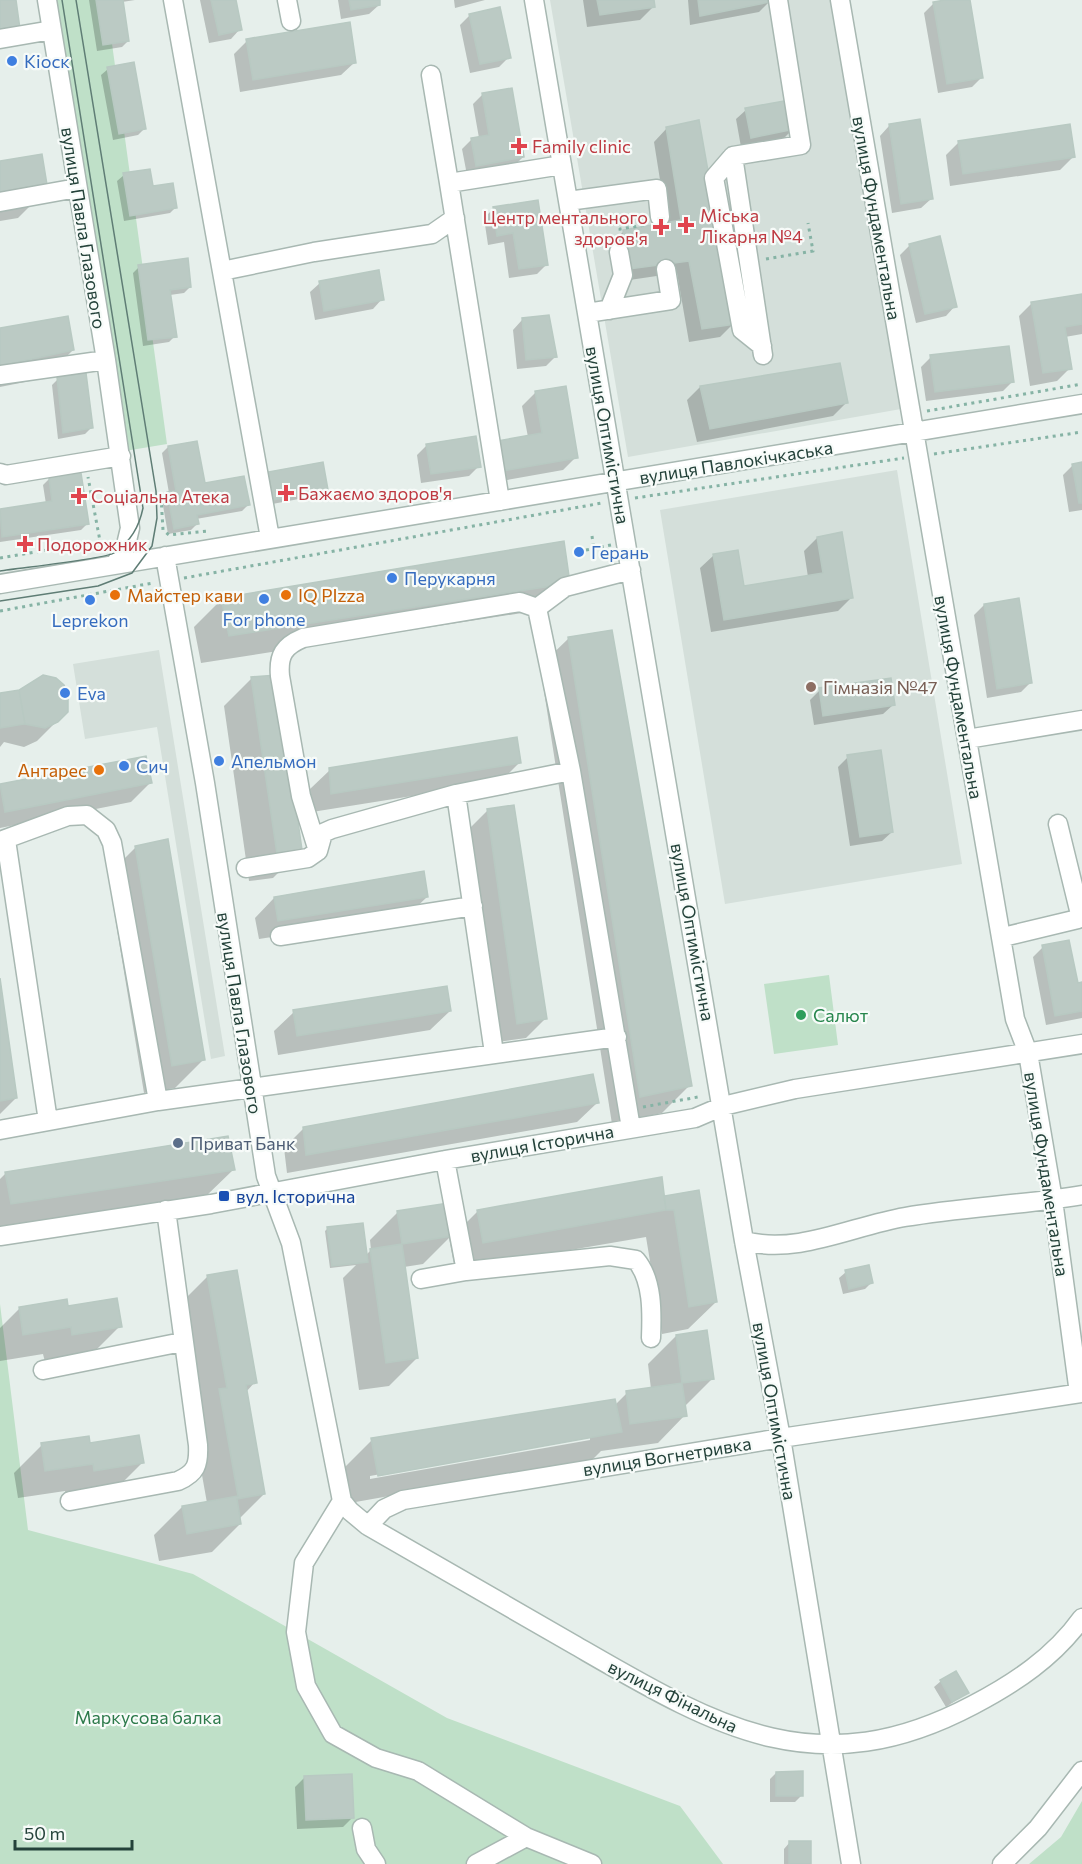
<svg xmlns="http://www.w3.org/2000/svg" width="1082" height="1864" font-family="Commissioner,sans-serif">
<style>
.built{fill:#d4dfda}
.green{fill:#bfe0c8}
.shadow{fill:#0003;fill-rule:evenodd}
.building{fill:#bbcac4;stroke:#b8c9c2;stroke-width:1.5}
.lines{fill:none;stroke-linecap:round;stroke-linejoin:round}
.minor-casing{stroke:#a8b8b2;stroke-width:21}
.path{stroke:#86b3a5;stroke-width:3;stroke-dasharray:3 4.5;stroke-linecap:butt}
.minor{stroke:#fff;stroke-width:18}
.tram{stroke:#5f7d75;stroke-width:1.5}
.shop-dot{fill:#3f7fe0;stroke:#f7fbf9;stroke-width:2}
.health-dot{fill:#e0444e;stroke:#f7fbf9;stroke-width:2}
.food-dot{fill:#e8710a;stroke:#f7fbf9;stroke-width:2}
.education-dot{fill:#8d6e63;stroke:#f7fbf9;stroke-width:2}
.leisure-dot{fill:#2e9e5b;stroke:#f7fbf9;stroke-width:2}
.service-dot{fill:#5c6f8a;stroke:#f7fbf9;stroke-width:2}
.transit-dot{fill:#1a4fb4;stroke:#f7fbf9;stroke-width:2}
.labels{text-anchor:middle;dominant-baseline:central;stroke-width:4.5;stroke-linejoin:round;paint-order:stroke}
.shop-label{font-size:18px;fill:#366cbe;stroke:#f7fbf9;text-anchor:start}
.health-label{font-size:18px;fill:#be3a42;stroke:#f7fbf9;text-anchor:start}
.street-label{font-size:18px;fill:#24423a;stroke:#f7fbf9}
.food-label{font-size:18px;fill:#c56008;stroke:#f7fbf9;text-anchor:start}
.education-label{font-size:18px;fill:#785e54;stroke:#f7fbf9;text-anchor:start}
.leisure-label{font-size:18px;fill:#27864d;stroke:#f7fbf9;text-anchor:start}
.service-label{font-size:18px;fill:#4e5e75;stroke:#f7fbf9;text-anchor:start}
.transit-label{font-size:18px;fill:#164399;stroke:#f7fbf9;text-anchor:start}
.park-label{font-size:18px;fill:#2d7a4b;stroke:#f7fbf9}
</style>
<rect width="100%" height="100%" fill="#e6efeb"/>
<path class="built" d="M550,0H832L901,409L628,457Z
M897,470L962,864L725,904L660,510Z
M159,650L225,1056L211,1059L157,727L85,739L73,664Z"/>
<path class="green" d="M42,0H106L167,444L113,453Z
M829,975L838,1045L774,1054L764,984Z
M0,1304L28,1530L193,1574L447,1718L680,1806L723,1864H0Z
M1082,1801V1864H1029L1061,1837Z"/>
<path class="shadow" d="M89,0H135L122,2L128,41L122,47L97,51Z
M200,0H234L240,29L231,39L209,43Z
M338,0H378L379,5L369,14L341,19Z
M454,0H485L455,8Z
M583,0H652L653,7L640,20L587,27Z
M688,0H768L769,2L759,12L690,25Z
M954,0H968L981,78L972,87L938,93L924,13L934,3Z
M470,15L509,57L499,67L470,73L460,25Z
M247,41L355,62L341,75L240,92L234,54Z
M108,69L144,129L138,135L113,140L101,75Z
M483,94L523,157L513,167L467,175L462,149L472,139L479,138L473,104Z
M746,110L793,129L783,139L741,147L736,119Z
M889,126L931,199L921,208L892,213L880,136Z
M667,128L733,324L720,337L689,342L677,273L616,282L610,245L623,232L667,224L654,142Z
M959,142L1073,157L1060,170L950,186L946,155Z
M0,162L46,190L18,218L0,221Z
M124,175L176,207L170,213L124,221L117,181Z
M493,209L547,264L537,274L509,278L504,242L488,245L484,218Z
M910,245L955,306L946,316L916,323L900,255Z
M139,267L190,287L184,293L170,295L175,336L169,342L143,346L133,273Z
M320,283L382,299L373,309L315,320L310,292Z
M1082,295V334L1065,337L1070,368L1057,381L1030,386L1019,316L1032,303Z
M522,320L555,357L546,366L517,369L513,330Z
M0,329L73,350L45,378L0,387Z
M931,357L1013,381L1003,391L926,401L921,367Z
M58,379L92,427L85,434L58,439L52,385Z
M700,387L846,403L833,416L697,442L687,400Z
M535,393L576,457L563,470L490,483L528,437L522,406Z
M427,445L479,466L469,476L421,483L417,455Z
M168,447L203,485L248,505L242,511L196,519L197,524L191,530L168,534L162,500L169,493L162,453Z
M1082,463V510L1069,512L1063,475L1073,465Z
M269,474L326,489L320,495L267,505L263,480Z
M49,479L87,524L81,530L0,542V511L46,504L43,485Z
M817,538L851,598L838,611L711,632L700,568L714,555L742,588L808,577L804,551Z
M569,582L541,610L201,663L194,627L222,599Z
M984,605L1030,683L1021,692L987,698L974,615Z
M568,639L690,1085L662,1113L612,1124L540,666Z
M252,678L301,850L273,878L249,881L224,706Z
M820,690L893,705L883,714L814,725L810,700Z
M0,694L57,721L37,741L24,747L4,742L0,747Z
M848,757L892,832L882,841L850,846L838,767Z
M145,758L151,782L131,802L0,828V786Z
M519,763L500,782L312,812L310,789L330,770Z
M488,810L546,1018L526,1038L498,1042L468,830Z
M136,847L203,1060L175,1088L144,1093L108,875Z
M427,897L407,916L259,939L255,918L274,898Z
M1043,947L1076,985L1082,984V1018L1046,1025L1033,957Z
M0,989L16,1098L0,1114Z
M450,1011L430,1030L278,1055L274,1031L294,1012Z
M597,1103L577,1122L287,1173L284,1148L304,1128Z
M233,1170L205,1197L0,1229V1179L6,1173Z
M660,1179L663,1198L698,1192L716,1302L688,1329L662,1334L646,1237L455,1270L449,1238L423,1264L404,1267L417,1358L389,1386L359,1390L343,1278L356,1265L330,1268L325,1231L328,1228L366,1255L371,1250L370,1240L398,1212L446,1205L451,1238L477,1212Z
M846,1272L871,1283L865,1289L843,1294L839,1278Z
M208,1276L255,1382L246,1392L264,1494L239,1519L240,1524L212,1552L159,1561L154,1535L182,1507L207,1503L192,1419L180,1304Z
M20,1308H67L120,1326L92,1354L45,1362L43,1354L0,1361V1328Z
M676,1336L712,1379L684,1407L685,1415L658,1443L601,1451L592,1460L350,1503L344,1468L372,1440L615,1405L627,1393L651,1389L648,1364ZM590,1436V1440L370,1479V1476Z
M42,1445H89L142,1463L114,1491L66,1498L65,1491L18,1498L14,1473Z
M941,1681L967,1693L946,1707L934,1687Z
M776,1773L802,1795L795,1802H770V1779Z
M305,1777L353,1817L343,1827L297,1829L295,1787Z
M790,1842L809,1864H784V1849Z"/>
<path class="building" d="M0,0H16L20,29L0,32Z
M96,0H123L129,41L103,45Z
M211,0H236L242,30L219,35Z
M349,0H380V5L351,10Z
M597,0H654L655,7L600,15Z
M698,0H770V2L700,16Z
M945,0H970L983,78L947,84L933,2Z
M500,7L511,58L480,64L469,14Z
M350,22L356,63L253,80L246,39Z
M134,62L146,129L119,134L107,67Z
M512,88L524,157L476,166L471,138L489,135L482,93Z
M789,100L795,129L751,138L745,108Z
M920,119L933,199L901,204L889,124Z
M699,120L735,324L702,329L689,261L629,269L623,230L681,220L666,127Z
M1070,124L1075,157L963,174L958,141Z
M42,154L48,191L0,199V161Z
M150,169L153,186L173,183L177,208L130,216L123,173Z
M538,200L548,265L519,269L513,233L497,236L493,207Z
M940,236L957,307L925,314L909,244Z
M188,258L191,287L170,290L177,337L148,340L138,265Z
M379,270L384,300L324,311L319,281Z
M1082,294V324L1065,327L1072,369L1043,373L1031,302Z
M549,315L557,357L526,360L522,318Z
M68,316L74,350L0,366V328Z
M1009,346L1014,382L935,392L930,355Z
M840,363L848,403L710,429L700,386Z
M86,373L93,428L63,433L57,377Z
M566,386L578,458L502,471L497,441L542,433L535,391Z
M476,436L481,467L431,474L426,444Z
M197,441L205,483L244,476L250,505L197,515L199,524L174,529L167,492L176,491L168,446Z
M323,462L328,490L273,500L268,472Z
M1082,462V503H1079L1072,464Z
M81,473L89,524L2,537L0,509L52,501L49,478Z
M842,532L853,598L724,620L713,554L738,550L744,586L823,573L817,537Z
M564,541L570,583L229,636L221,598Z
M1019,598L1032,683L997,689L984,604Z
M612,630L692,1086L640,1097L568,637Z
M43,675L56,678L64,685L68,694V712L58,722L45,728L25,724L19,690Z
M277,675L302,850L277,854L251,677Z
M891,678L895,705L823,716L819,688Z
M19,690L25,724L0,728V693Z
M517,737L521,763L331,794L329,768Z
M881,750L893,832L860,837L847,755Z
M146,756L152,783L5,812L0,784Z
M514,805L547,1019L517,1024L487,809Z
M168,839L205,1060L172,1066L135,846Z
M424,871L428,897L278,921L274,897Z
M1069,940L1078,983L1082,982V1011L1055,1016L1042,945Z
M0,978L17,1098L0,1101Z
M447,986L451,1011L297,1036L293,1010Z
M593,1074L599,1103L306,1155L303,1127Z
M228,1136L235,1170L11,1204L5,1172Z
M662,1177L666,1210L483,1243L477,1210Z
M699,1190L717,1302L689,1307L674,1210H666L664,1196Z
M448,1203L452,1236L402,1244L418,1358L386,1363L370,1249L402,1244L397,1211Z
M363,1223L368,1262L332,1266L327,1227Z
M869,1265L873,1283L849,1289L845,1270Z
M237,1270L257,1383L246,1385L265,1494L237,1499L241,1524L187,1534L182,1506L238,1496L219,1389L227,1388L207,1275Z
M117,1298L122,1327L72,1335L71,1327L23,1335L19,1307L67,1299L68,1306Z
M707,1330L714,1379L682,1383L676,1335Z
M682,1383L687,1416L630,1424L626,1391Z
M615,1399L622,1432L378,1476L371,1438Z
M139,1435L144,1463L94,1471L93,1464L45,1471L41,1443L89,1436L90,1443Z
M956,1671L969,1693L952,1702L940,1680Z
M803,1771V1796H776V1772Z
M352,1774L354,1818L306,1820L304,1776Z
M789,1841H811V1864H789Z"/>
<g class="lines">
<defs>
<path id="minor" d="M47,0L106,360L130,528L125,549L115,564
M173,0L270,538
M287,0L291,21
M534,0L744,1241L781,1438L851,1864
M840,0L1015,1019L1028,1053L1053,1200L1079,1393
M0,39L52,30
M431,75L449,183
M733,156L714,178L742,330L762,346
M568,201L657,189L660,217
M0,202L77,188
M222,271L314,252L432,234L455,218
M609,310L623,275L619,252
M587,313L671,300L666,269
M763,355L733,156L801,145L778,0
M0,375L106,360
M0,473L6,475L121,456
M500,501L449,183L562,165
M165,556L205,783L266,1176L291,1243L342,1501L350,1511L368,1526L384,1509L403,1500L781,1438L1082,1393
M0,584L1082,404
M537,608L571,771L631,1128
M967,739L1082,720
M456,794L494,1053
M6,840L48,1121
M0,841L68,816L87,815L106,830L112,843L158,1101
M318,851L301,796L280,676C278,655 284,646 303,638L520,602L537,608L565,587L631,570
M246,868L308,858L318,851L323,833L332,829L456,794L571,771
M280,936L473,906
M1003,937L1078,919L1080,914L1058,824
M0,1130L158,1101L617,1037
M445,1160L466,1271
M0,1236L211,1204L445,1160L695,1118L723,1106L795,1089L1082,1044
M744,1241C798,1255 852,1226 905,1217C964,1207 1023,1205 1082,1195
M421,1279L466,1271L610,1256L636,1260C653,1280 652,1313 651,1338
M43,1370L182,1342
M70,1501L178,1481C196,1473 199,1465 198,1445L166,1210
M342,1501L304,1563L296,1632L306,1686L333,1734L376,1758L418,1771L526,1837L592,1864
M368,1526C436,1565 504,1604 573,1644C712,1724 814,1789 973,1705C1015,1683 1054,1657 1082,1618
M362,1828L366,1849L376,1864
M476,1864L526,1837
M1002,1864L1038,1828L1082,1771"/>
</defs>
<use href="#minor" class="minor-casing"/>
<path class="path" d="M621,238L620,229L646,225
M766,259L813,251L808,223
M927,411L1082,384
M934,454L1082,432
M161,497L163,530L169,535L208,531
M635,498L904,458
M592,536L595,557
M586,550L611,545
M0,558L100,541L88,477
M184,578L602,503
M0,611L153,583
M643,1107L698,1097"/>
<use href="#minor" class="minor"/>
<path class="tram" d="M0,571C18,568 105,559 114,553C131,541 139,527 143,508L62,0
M0,601L98,586L132,573L152,546L157,518L156,491L76,0"/>
</g>
<g class="shop-dot">
<circle cx="12" cy="61" r="6"/>
<circle cx="579" cy="552" r="6"/>
<circle cx="392" cy="578" r="6"/>
<circle cx="264" cy="599" r="6"/>
<circle cx="90" cy="600" r="6"/>
<circle cx="65" cy="693" r="6"/>
<circle cx="219" cy="761" r="6"/>
<circle cx="124" cy="766" r="6"/>
</g>
<g class="health-dot">
<path d="M516 137h6v6h6v6h-6v6h-6v-6h-6v-6h6z"/>
<path d="M683 216h6v6h6v6h-6v6h-6v-6h-6v-6h6z"/>
<path d="M658 218h6v6h6v6h-6v6h-6v-6h-6v-6h6z"/>
<path d="M283 484h6v6h6v6h-6v6h-6v-6h-6v-6h6z"/>
<path d="M76 487h6v6h6v6h-6v6h-6v-6h-6v-6h6z"/>
<path d="M22 535h6v6h6v6h-6v6h-6v-6h-6v-6h6z"/>
</g>
<g class="food-dot">
<circle cx="115" cy="595" r="6"/>
<circle cx="286" cy="595" r="6"/>
<circle cx="99" cy="770" r="6"/>
</g>
<circle class="education-dot" cx="811" cy="687" r="6"/>
<circle class="leisure-dot" cx="801" cy="1015" r="6"/>
<circle class="service-dot" cx="178" cy="1143" r="6"/>
<rect class="transit-dot" x="218" y="1190" width="12" height="12" rx="3"/>
<g class="labels">
<g class="shop-label">
<text x="24" y="61">Кіоск</text>
<text x="591" y="552">Герань</text>
<text x="404" y="578">Перукарня</text>
<text x="264" y="619" text-anchor="middle">For phone</text>
<text x="90" y="620" text-anchor="middle">Leprekon</text>
<text x="77" y="693">Eva</text>
<text x="231" y="761">Апельмон</text>
<text x="136" y="766">Сич</text>
</g>
<g class="health-label">
<text x="532" y="146">Family clinic</text>
<text x="700" y="215">Міська<tspan x="700" dy="21">Лікарня №4</tspan></text>
<text x="648" y="217" text-anchor="end">Центр ментального<tspan x="648" dy="21">здоров'я</tspan></text>
<text x="298" y="493">Бажаємо здоров'я</text>
<text x="91" y="496">Соціальна Атека</text>
<text x="37" y="544">Подорожник</text>
</g>
<g class="street-label">
<text transform="translate(877 218) rotate(80)">вулиця Фундаментальна</text>
<text transform="translate(84 228) rotate(81)">вулиця Павла Глазового</text>
<text transform="translate(608 435) rotate(80)">вулиця Оптимістична</text>
<text transform="translate(736 462) rotate(-9)">вулиця Павлокічкаська</text>
<text transform="translate(959 697) rotate(80)">вулиця Фундаментальна</text>
<text transform="translate(693 932) rotate(80)">вулиця Оптимістична</text>
<text transform="translate(240 1013) rotate(81)">вулиця Павла Глазового</text>
<text transform="translate(542 1143) rotate(-10)">вулиця Історична</text>
<text transform="translate(1047 1174) rotate(81)">вулиця Фундаментальна</text>
<text transform="translate(775 1411) rotate(80)">вулиця Оптимістична</text>
<text transform="translate(667 1456) rotate(-9)">вулиця Вогнетривка</text>
<text transform="translate(673 1696) rotate(26)">вулиця Фінальна</text>
</g>
<g class="food-label">
<text x="127" y="595">Майстер кави</text>
<text x="298" y="595">IQ PIzza</text>
<text x="87" y="770" text-anchor="end">Антарес</text>
</g>
<g class="education-label">
<text x="823" y="687">Гімназія №47</text>
</g>
<g class="leisure-label">
<text x="813" y="1015">Салют</text>
</g>
<g class="service-label">
<text x="190" y="1143">Приват Банк</text>
</g>
<g class="transit-label">
<text x="236" y="1196">вул. Історична</text>
</g>
<g class="park-label">
<text x="148" y="1717">Маркусова балка</text>
</g>
</g>
<path d="M15 1840v9h117v-9" fill="none" stroke="#24423a" stroke-width="3"/>
<text x="24" y="1840" font-size="18" fill="#24423a" stroke="#f7fbf9" stroke-width="4.5" paint-order="stroke">50 m</text>
</svg>
